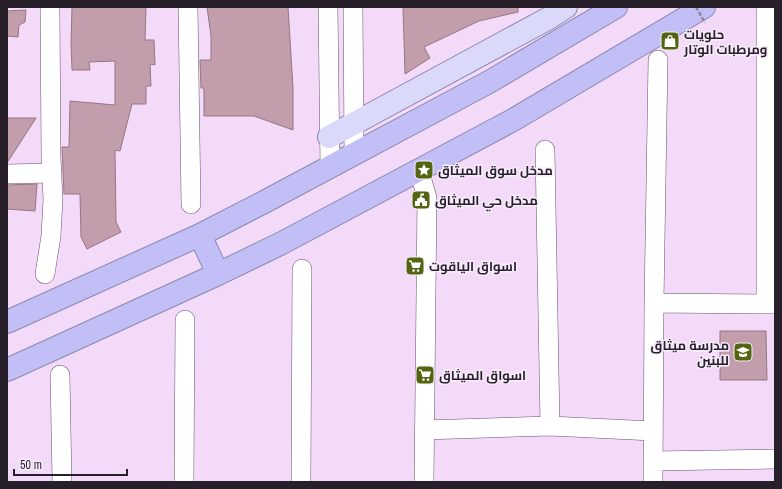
<svg xmlns="http://www.w3.org/2000/svg" width="782" height="489" font-family="'Archivo Narrow',Cairo,sans-serif">
<style>
.building{fill:#c29dac;stroke:#987583}
.lines{fill:none;stroke-linecap:round;stroke-linejoin:round}
.minor-casing{stroke:#67526c;stroke-width:20}
.major-casing{stroke:#8c87af;stroke-width:24}
.highway-casing{stroke:#8c87af;stroke-width:24}
.minor{stroke:#fff;stroke-width:19}
.major{stroke:#dad9fa;stroke-width:22}
.highway{stroke:#c2bff7;stroke-width:22}
.path-bridge{stroke:#938398;stroke-width:2.5;stroke-dasharray:4 2;stroke-linecap:butt}
.labels{text-anchor:middle;dominant-baseline:central;stroke-width:3;stroke-linejoin:round;paint-order:stroke}
.poi-label{font-size:13px;font-weight:bold;fill:#271f2a;stroke:#f9ebfd;text-anchor:start}
</style>
<rect width="100%" height="100%" fill="#f2daf8"/>
<path class="building" d="M72,7H146L145,40H154L155,65L150,64L151,86H146V104H132L120,151L115,150L116,222L121,232L87,249L81,237L80,194H64L62,147H69L70,101L115,105V61L89,62L90,70H72L71,43Z
M207,7H288L293,88V130L254,116H204V88H201L200,60H211V36Z
M403,7H518V12L479,21L424,47L430,58L405,74Z
M26,10L25,22L19,25L18,37L7,36V11Z
M7,118H36L7,163Z
M37,184L35,211L7,209V185Z
M720,331H766L767,380H720Z"/>
<g class="lines">
<defs>
<path id="minor" d="M188,7L191,204
M328,7L330,167
M353,7L354,154
M766,7V304
M545,150L550,426
M419,170L427,198L424,482
M7,174L52,173
M45,274L51,236L53,199L51,158L50,7
M654,303L775,304
M60,375L62,482
M424,430L550,426L653,431
M653,461L775,459
M184,482L185,320
M301,482L302,269
M653,482L654,303L658,60"/>
<path id="major" d="M329,137L549,18L566,7"/>
<path id="highway" d="M200,235L218,274
M7,322L200,235L266,201L489,82L616,7
M7,370L218,274L282,243L513,120L704,7"/>
</defs>
<use href="#minor" class="minor-casing"/>
<use href="#major" class="major-casing"/>
<use href="#highway" class="highway-casing"/>
<use href="#minor" class="minor"/>
<use href="#major" class="major"/>
<use href="#highway" class="highway"/>
<path class="path-bridge" d="M696,7L705,23"/>
</g>
<defs>
<symbol id="shop-square" viewBox="-11 -11 22 22"><rect x="-9" y="-9" width="18" height="18" rx="4" fill="#526510" stroke="#f9ebfd"/><path d="M-5-2.5h2.3a2.7 3.5 0 0 1 5.4 0H5L5.5 6h-11ZM-1.5-2.5h3a1.5 2.3 0 0 0-3 0Z" fill="#fff"/></symbol>
<symbol id="sight-square" viewBox="-11 -11 22 22"><rect x="-9" y="-9" width="18" height="18" rx="4" fill="#526510" stroke="#f9ebfd"/><path d="M0-6L1.8-2.2L6-1.7L2.9 1.2L3.7 5.4L0 3.3L-3.7 5.4L-2.9 1.2L-6-1.7L-1.8-2.2Z" fill="#fff"/></symbol>
<symbol id="civic-square" viewBox="-11 -11 22 22"><rect x="-9" y="-9" width="18" height="18" rx="4" fill="#526510" stroke="#f9ebfd"/><path d="M-.6-6.5H3V-4.5H.6V-3L4-1V1h2V6H-6V1h2V-1L-.6-3ZM-1.2 2.5V6h2.4V2.5Z" fill="#fff"/></symbol>
<symbol id="supermarket-square" viewBox="-11 -11 22 22"><rect x="-9" y="-9" width="18" height="18" rx="4" fill="#526510" stroke="#f9ebfd"/><path d="M-6-5.5h2.5l.6 2H6L4.5 2H-2.5L-4.4-4H-6ZM-1.5 3.2a1.3 1.3 0 1 0 .1 0ZM3 3.2a1.3 1.3 0 1 0 .1 0Z" fill="#fff"/></symbol>
<symbol id="school-square" viewBox="-11 -11 22 22"><rect x="-9" y="-9" width="18" height="18" rx="4" fill="#526510" stroke="#f9ebfd"/><path d="M0-5L7-2L0 1L-7-2ZM-4 1L0 2.5L4 1V4Q0 6-4 4Z" fill="#fff"/></symbol>
</defs>
<g fill-rule="evenodd">
<use href="#shop-square" x="659" y="30" width="22" height="22"/>
<use href="#sight-square" x="413" y="159" width="22" height="22"/>
<use href="#civic-square" x="410" y="189" width="22" height="22"/>
<use href="#supermarket-square" x="404" y="255" width="22" height="22"/>
<use href="#school-square" x="732" y="341" width="22" height="22"/>
<use href="#supermarket-square" x="414" y="364" width="22" height="22"/>
</g>
<g class="labels">
<g class="poi-label">
<text x="684" y="34">حلويات<tspan x="684" dy="15">ومرطبات الوتار</tspan></text>
<text x="438" y="170">مدخل سوق الميثاق</text>
<text x="435" y="200">مدخل حي الميثاق</text>
<text x="429" y="266">اسواق الياقوت</text>
<text x="729" y="345" text-anchor="end">مدرسة ميثاق<tspan x="729" dy="15">للبنين</tspan></text>
<text x="439" y="375">اسواق الميثاق</text>
</g>
</g>
<rect width="782" height="489" fill="none" stroke="#271f2a" stroke-width="16"/>
<path d="M14 469v6h113v-6" fill="none" stroke="#271f2a" stroke-width="2"/>
<text x="20" y="469" font-size="12" fill="#271f2a" stroke="#f9ebfd" stroke-width="3" paint-order="stroke">50 m</text>
</svg>
